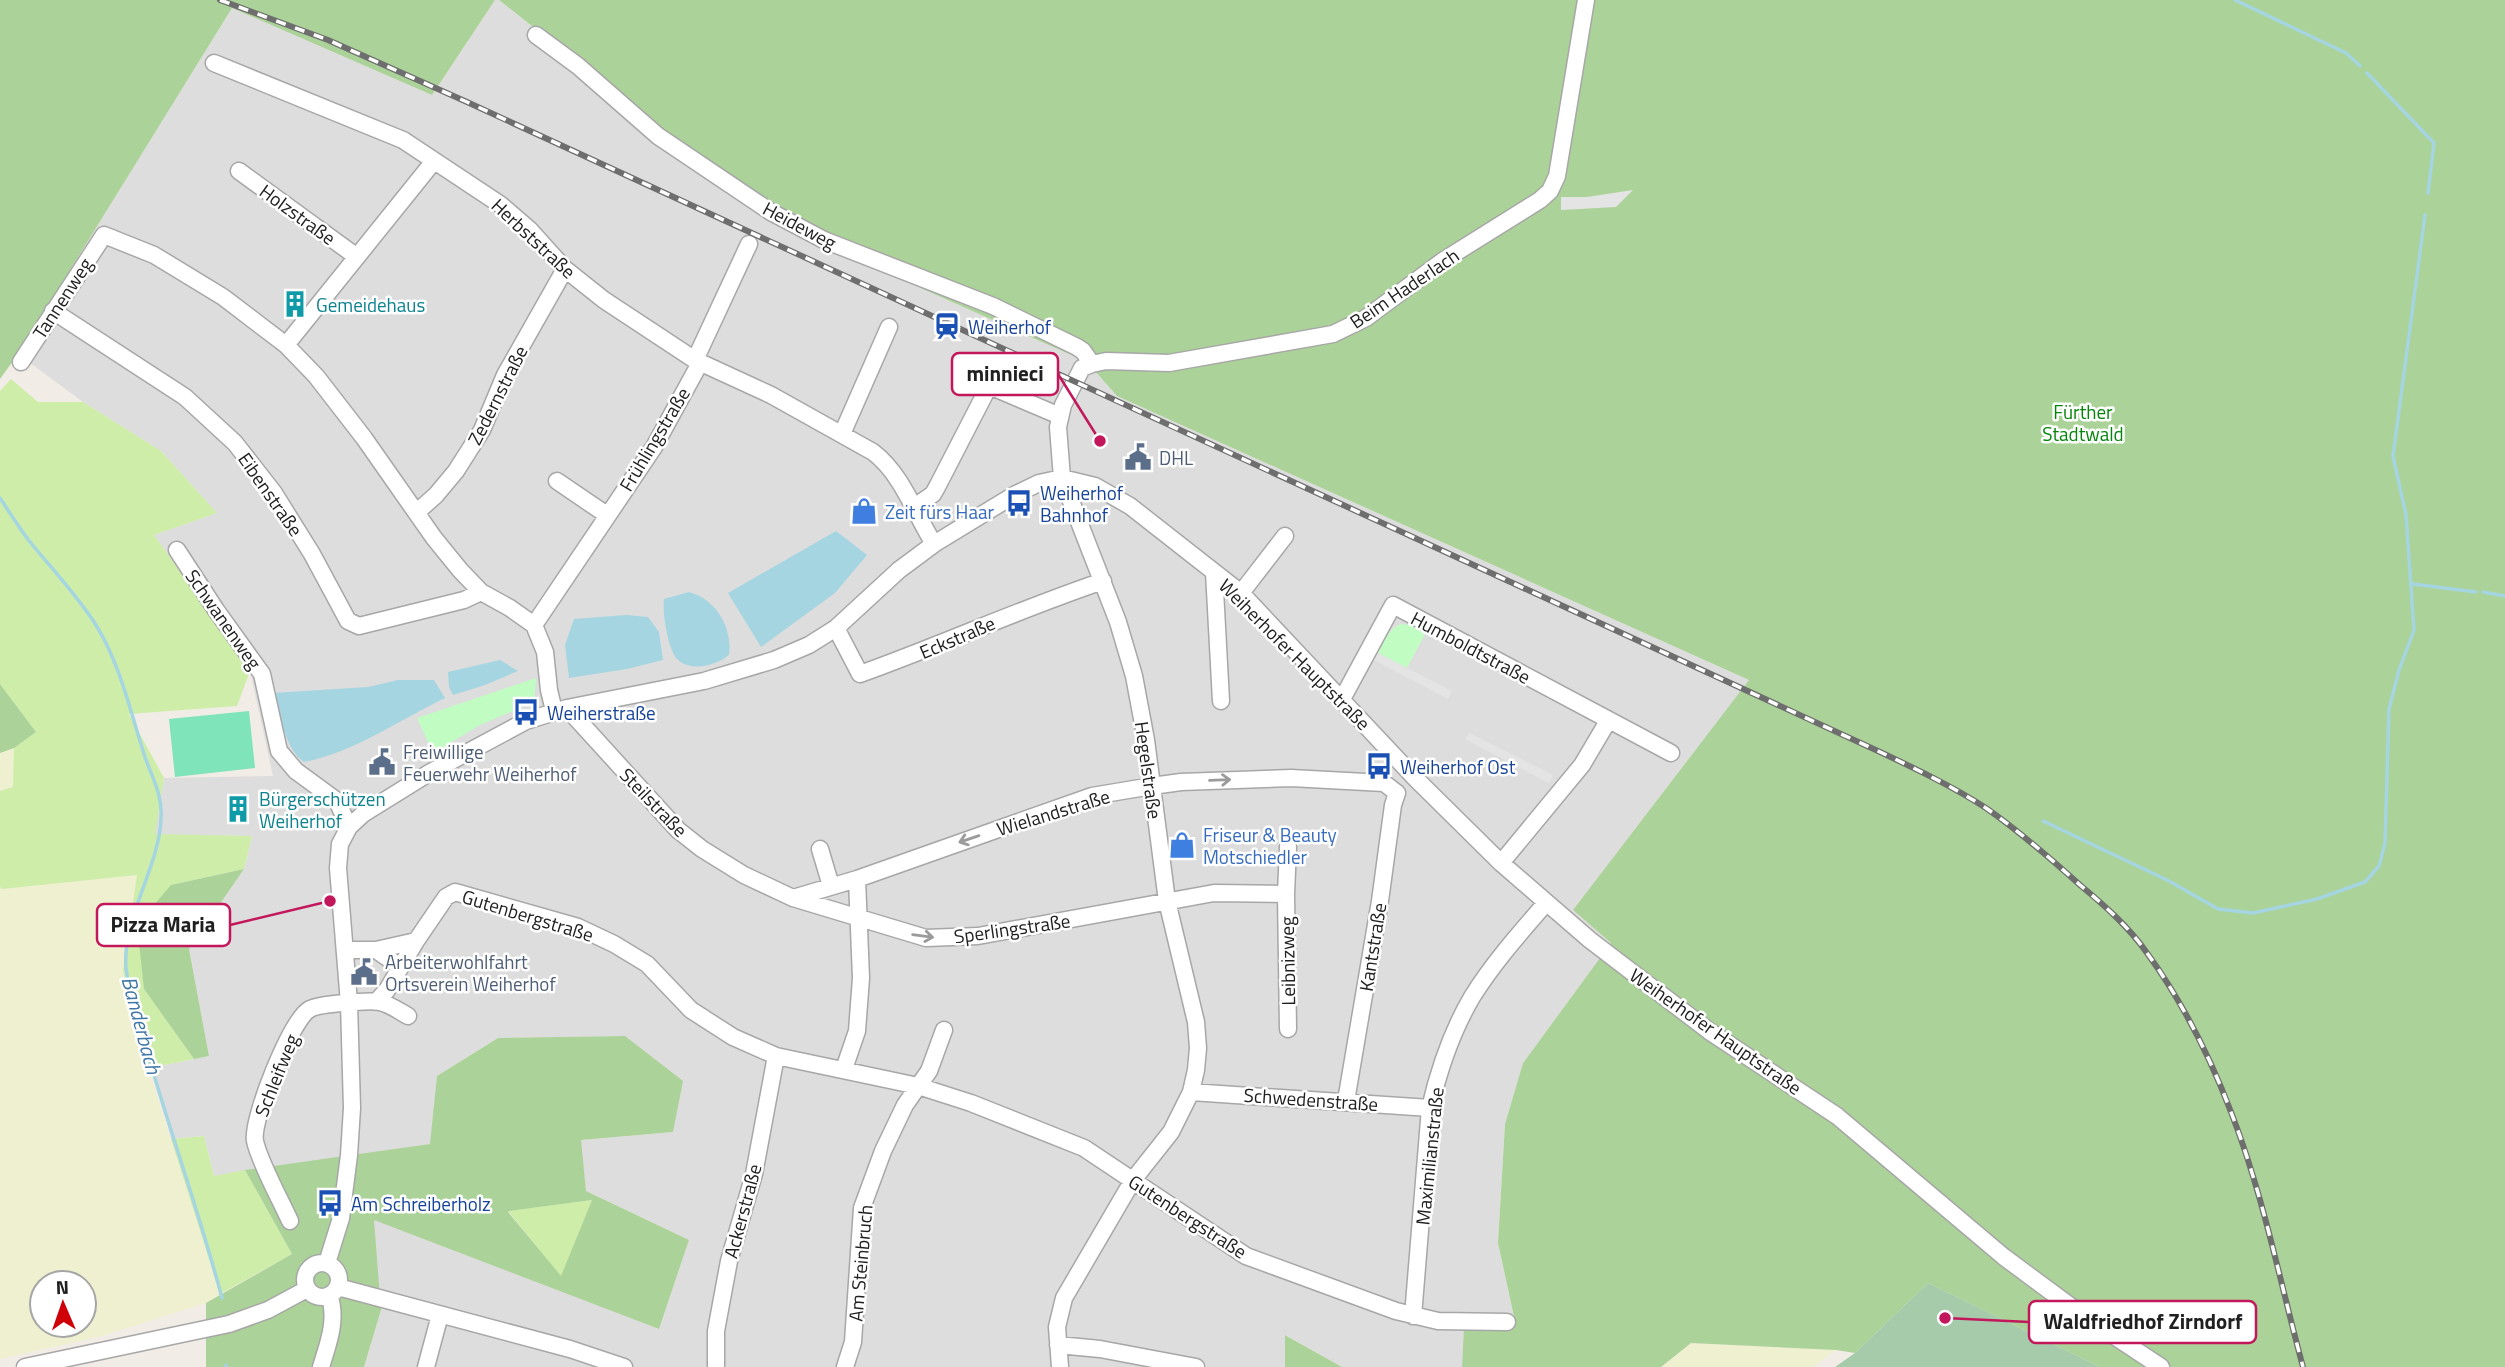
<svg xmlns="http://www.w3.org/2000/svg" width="2505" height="1367" font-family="'Titillium Web',sans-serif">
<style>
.residential{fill:#dedddd}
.farmland{fill:#eff0d0;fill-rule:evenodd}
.grass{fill:#cdeda9}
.forest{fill:#abd298;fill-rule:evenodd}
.cemetery{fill:#a5cbaa}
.park{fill:#c1fdc3}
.pitch{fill:#7fe4b9}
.parking{fill:#e4e4e4}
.water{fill:#a4d5e1}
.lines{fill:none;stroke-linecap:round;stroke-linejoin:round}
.stream{stroke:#a4d5e1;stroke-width:3.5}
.minor-casing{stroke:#a7a7a7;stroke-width:19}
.minor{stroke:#fff;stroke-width:16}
.rail-casing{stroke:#6e6e6e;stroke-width:6}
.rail{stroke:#fff;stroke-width:3.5;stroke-dasharray:10;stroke-linecap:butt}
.oneway{stroke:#9b9b9b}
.labels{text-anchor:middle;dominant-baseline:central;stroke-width:5;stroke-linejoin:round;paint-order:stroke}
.street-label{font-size:19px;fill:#202020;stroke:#fff}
.culture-label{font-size:19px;fill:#0d838f;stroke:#fff;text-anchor:start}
.transit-label{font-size:19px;fill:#164399;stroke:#fff;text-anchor:start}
.park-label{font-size:19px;fill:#05860b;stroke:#fff}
.service-label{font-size:19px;fill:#4e5e75;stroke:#fff;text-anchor:start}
.shop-label{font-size:19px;fill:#366cbe;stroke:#fff;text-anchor:start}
.water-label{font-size:21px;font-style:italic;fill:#4177a6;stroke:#fff}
.leader{fill:none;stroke:#c2185b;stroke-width:2.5}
.callout-dot{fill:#c2185b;stroke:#fff;stroke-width:2.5}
.callout{fill:#fff;stroke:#c2185b;stroke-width:2.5}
.callout-label{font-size:21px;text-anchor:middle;font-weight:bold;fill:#202020}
</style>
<rect width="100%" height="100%" fill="#f1ede6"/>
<path class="residential" d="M495,0H499L790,230L1087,362L1117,396L1749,680L1573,910L1611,943L1523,1063L1505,1124L1498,1243L1516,1327L1465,1328L1462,1367H1342L1286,1335L1285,1367H364L381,1310L373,1219L659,1329L689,1240L586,1191L580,1140L673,1132L625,1036L498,1038L437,1076L431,1144L214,1176L204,1136L171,1139L154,1067L209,1056L189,949L244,869L252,836L154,835L164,778L273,776L250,671L154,535L217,513L161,451L83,402L18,354L232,8L432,95Z"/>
<path class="farmland" d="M14,748L13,787L0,791V753Z
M137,875L123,971L147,1065L220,1294L206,1303L102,1336L0,1359V887L2,889ZM42,1283H84V1325H42Z
M1690,1343L1836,1350L1813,1367H1661Z"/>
<path class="grass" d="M11,379L38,402H83L161,451L217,513L154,535L250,671L237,706L129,714L164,778L155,834L252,836L244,869L171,885L144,989L194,1059L154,1067L147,1065L123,971L137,875L2,889L0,887V791L13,787L14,748L36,732L0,684V391Z
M204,1136L214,1176L245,1170L292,1254L220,1294L171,1139Z
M592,1200L561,1277L508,1211Z"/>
<path class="forest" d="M0,0H495L432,95L232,8L18,354L0,379Z
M499,0H2505V1367H2100L1928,1283L1855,1353L1836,1350L1691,1343L1661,1367H1462L1464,1328L1516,1326L1498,1243L1505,1124L1523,1063L1611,943L1573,910L1749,680L1117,396L1087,362L790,230Z
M0,684L36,732L14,748L0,753Z
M244,869L189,949L209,1056L194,1059L144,989L137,925L171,885Z
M625,1036L683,1081L673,1132L581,1140L586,1191L689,1240L659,1329L374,1220L381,1310L364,1367H206V1303L292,1254L245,1170L430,1144L437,1076L498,1038ZM592,1200L561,1276L508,1212L509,1211Z
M1285,1335L1342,1367H1285Z"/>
<path class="cemetery" d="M1928,1283L2100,1367H1835L1855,1353Z"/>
<path class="park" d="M1401,624L1410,625L1425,634L1407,668L1378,653C1384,641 1389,628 1401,624Z
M536,678L534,702L480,725L433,753L417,718Z"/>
<path class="pitch" d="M249,711L255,768L175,777L169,719Z"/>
<path class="parking" d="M1633,190L1616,207L1561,210V197H1587Z
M1378,653L1452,691L1448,699L1374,660Z
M1469,733L1553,775L1549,783L1465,739Z"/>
<path class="water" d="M836,531L867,555L835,593L761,647L728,593Z
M689,592C716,599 733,628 729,655C717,665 691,673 677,659C668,649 662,612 664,599Z
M626,615L648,617L659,632L663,660L627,669L569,678L565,645L574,619Z
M500,660L518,671L485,685L453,695L449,687L448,672Z
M398,680H434L445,698C399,720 355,752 304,762C284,748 281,714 273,693L368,687Z"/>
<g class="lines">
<path class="stream" d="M2235,0L2346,53L2360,66
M2367,73L2434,143L2428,193
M0,498C10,513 19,528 30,542C52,569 77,595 96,625C120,664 130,710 144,754C151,776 163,794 161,819C159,868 122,918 126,968C130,1004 144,1040 154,1075C176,1149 202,1222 222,1298
M2413,584L2476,592
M2483,592L2505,596
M2043,821L2169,881L2218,909L2253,913L2317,899L2365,882L2379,866L2385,843L2389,709L2399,670L2414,630L2406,515L2393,456L2425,215
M226,1365V1367"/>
<defs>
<path id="minor" d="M536,35L578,66L658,136L771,212L824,240L993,306L1077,347L1083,351L1092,364
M214,63L403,140L501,205L530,230L565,269L604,300L651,331L695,360L771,395L873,452C902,474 915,514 934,544
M239,171L357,257
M53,311L185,397L235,443L274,493L312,554L348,621L359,626L464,600L481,592
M286,345L434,161
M695,360L749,244
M21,362L104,235L154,255L223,297L286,345L316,376L364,438L434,538L460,570L481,592L510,608L534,625L545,652L549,690L554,711
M842,434L889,327
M557,481L607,515
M913,508L933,494L937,487L988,388H994L1060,416
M417,512L436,495L456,471L482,430L505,375L565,269
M177,550L216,610L262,674L279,751L296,771L337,801L349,827
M1214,572L1221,701
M1241,593L1285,536
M534,625L654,447L700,363
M836,628L860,674C941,645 1020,609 1103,581
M1341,701L1393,605L1671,753
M567,708L678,830L702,849L744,875L793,898L926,938L978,936L1214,893L1286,894
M1288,847L1286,894L1288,1029
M820,849L831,886
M1501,863L1582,765L1608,721
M793,898L857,879L1092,796L1152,786L1181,782L1291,778L1384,783L1397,793
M416,941L446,897L455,892L578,927L614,944L647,964L691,1010L733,1037L776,1056L918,1086L971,1103L1084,1148L1246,1256L1396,1311L1438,1321L1507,1322
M346,950H376L399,966
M376,950L416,941L387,990L377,1001
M844,1069L857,1031L861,978L857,879
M1191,1092L1430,1108
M1346,1101L1380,901L1393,805L1397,793
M290,1221C281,1201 259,1161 255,1141C251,1120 291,1019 310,1009C318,1004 370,1000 379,1002C390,1004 399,1011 408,1016
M305 1280a17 17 0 1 1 34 0a17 17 0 1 1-34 0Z
M327,1263L341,1218L349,1155L352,1108L349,1003L338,868L340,844L349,827L363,814L429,773L526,721L567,708L704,681L774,660L809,645L836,628L899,570L934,544L1014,495L1039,483L1062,478L1095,486L1130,506L1241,593L1415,778L1501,863L1590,940L1709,1031L1837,1116L2004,1257L2081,1314L2161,1367
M338,1287L570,1349L624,1367
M1413,1316L1430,1108C1439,1069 1452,1031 1472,997C1493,963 1520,933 1546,903
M1058,1345L1100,1349L1196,1367
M25,1367L229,1324L268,1310L307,1289
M321,1367C328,1344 338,1319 329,1295
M426,1367L440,1315
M716,1367V1331L729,1261L754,1174L776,1056
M845,1367L853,1342L862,1208L883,1151L905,1105L929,1071L944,1030
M1060,1367L1057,1327L1064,1298L1133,1180L1171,1132L1191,1092L1196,1070L1198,1048L1196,1022L1167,901L1146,740L1134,676L1118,622L1062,478L1058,427L1063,405L1082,368L1092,364L1106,361L1169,363L1333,334L1366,318L1444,260L1540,200L1550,191L1557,176L1586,0"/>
</defs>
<use href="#minor" class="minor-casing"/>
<use href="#minor" class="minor"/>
<defs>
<path id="rail" d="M220,0L328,40L467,102L1878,751C1914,768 1952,786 1986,808C2019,831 2050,858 2080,885C2104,905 2129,927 2147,953C2182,1001 2210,1057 2231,1112C2263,1194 2280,1282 2303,1367"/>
</defs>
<use href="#rail" class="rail-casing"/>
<use href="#rail" class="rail"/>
</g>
<defs><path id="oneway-shaft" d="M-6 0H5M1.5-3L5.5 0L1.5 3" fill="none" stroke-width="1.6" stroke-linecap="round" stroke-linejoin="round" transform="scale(1.75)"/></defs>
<g class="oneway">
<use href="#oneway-shaft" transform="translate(1220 780) rotate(-2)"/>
<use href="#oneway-shaft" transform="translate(969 839) rotate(161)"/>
<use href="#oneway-shaft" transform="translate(923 936) rotate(8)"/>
</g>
<defs>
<symbol id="building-bare" viewBox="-9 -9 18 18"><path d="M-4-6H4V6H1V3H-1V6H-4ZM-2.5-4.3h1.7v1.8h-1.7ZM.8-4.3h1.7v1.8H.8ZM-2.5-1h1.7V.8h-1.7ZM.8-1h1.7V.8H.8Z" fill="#0f9aa8" stroke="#fff" stroke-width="2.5" paint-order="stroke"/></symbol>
<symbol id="station-bare" viewBox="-9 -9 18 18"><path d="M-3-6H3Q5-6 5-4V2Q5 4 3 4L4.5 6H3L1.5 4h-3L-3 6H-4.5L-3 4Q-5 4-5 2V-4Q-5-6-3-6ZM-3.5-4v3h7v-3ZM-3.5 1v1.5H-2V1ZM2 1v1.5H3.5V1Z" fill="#1a4fb4" stroke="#fff" stroke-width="2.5" paint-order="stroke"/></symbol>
<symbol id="civic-bare" viewBox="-9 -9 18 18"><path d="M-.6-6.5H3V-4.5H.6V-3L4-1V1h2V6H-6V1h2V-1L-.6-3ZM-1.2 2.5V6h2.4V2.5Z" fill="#5c6f8a" stroke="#fff" stroke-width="2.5" paint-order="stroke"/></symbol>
<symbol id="bus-bare" viewBox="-9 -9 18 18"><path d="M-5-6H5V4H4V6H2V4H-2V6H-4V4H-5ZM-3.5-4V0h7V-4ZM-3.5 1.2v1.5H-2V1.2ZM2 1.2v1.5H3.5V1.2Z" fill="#1a4fb4" stroke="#fff" stroke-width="2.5" paint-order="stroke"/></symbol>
<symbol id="shop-bare" viewBox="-9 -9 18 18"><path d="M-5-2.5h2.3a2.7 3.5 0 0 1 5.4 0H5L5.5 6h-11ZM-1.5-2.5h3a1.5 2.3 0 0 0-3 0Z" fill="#3f7fe0" stroke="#fff" stroke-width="2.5" paint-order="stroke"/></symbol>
</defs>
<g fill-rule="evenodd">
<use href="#building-bare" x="276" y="285" width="38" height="38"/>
<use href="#station-bare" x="928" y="307" width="38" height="38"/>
<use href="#civic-bare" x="1119" y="438" width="38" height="38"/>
<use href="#bus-bare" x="1000" y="484" width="38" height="38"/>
<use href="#shop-bare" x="845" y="492" width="38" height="38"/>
<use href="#bus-bare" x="507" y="693" width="38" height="38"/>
<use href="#civic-bare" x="363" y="743" width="38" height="38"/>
<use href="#bus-bare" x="1360" y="747" width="38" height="38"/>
<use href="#building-bare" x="219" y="790" width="38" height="38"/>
<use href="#shop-bare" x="1163" y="826" width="38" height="38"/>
<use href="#civic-bare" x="345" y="953" width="38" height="38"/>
<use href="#bus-bare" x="311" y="1184" width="38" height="38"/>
</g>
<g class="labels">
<g class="street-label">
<text transform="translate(298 214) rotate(36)">Holzstraße</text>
<text transform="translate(800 225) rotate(28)">Heideweg</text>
<text transform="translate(534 238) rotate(43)">Herbststraße</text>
<text transform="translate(1404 288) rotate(-34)">Beim Haderlach</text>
<text transform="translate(62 298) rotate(-57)">Tannenweg</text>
<text transform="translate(497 395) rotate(-63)">Zedernstraße</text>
<text transform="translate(654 439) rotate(-59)">Frühlingstraße</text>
<text transform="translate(271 494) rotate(55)">Eibenstraße</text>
<text transform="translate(224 619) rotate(55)">Schwanenweg</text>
<text transform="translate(957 637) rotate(-23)">Eckstraße</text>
<text transform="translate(1471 647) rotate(28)">Humboldtstraße</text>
<text transform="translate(1295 654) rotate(45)">Weiherhofer Hauptstraße</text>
<text transform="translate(1149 770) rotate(82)">Hegelstraße</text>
<text transform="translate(654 802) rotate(46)">Steilstraße</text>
<text transform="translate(1053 812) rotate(-17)">Wielandstraße</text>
<text transform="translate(528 915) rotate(17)">Gutenbergstraße</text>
<text transform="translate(1012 928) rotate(-8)">Sperlingstraße</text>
<text transform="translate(1372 947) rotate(-81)">Kantstraße</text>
<text transform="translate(1287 961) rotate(-91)">Leibnizweg</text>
<text transform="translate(1716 1031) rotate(35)">Weiherhofer Hauptstraße</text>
<text transform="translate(276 1075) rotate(-68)">Schleifweg</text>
<text transform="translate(1311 1099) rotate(4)">Schwedenstraße</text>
<text transform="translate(1429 1156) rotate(-84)">Maximilianstraße</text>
<text transform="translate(742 1211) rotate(-75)">Ackerstraße</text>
<text transform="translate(1188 1216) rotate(33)">Gutenbergstraße</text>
<text transform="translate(860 1263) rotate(-85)">Am Steinbruch</text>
</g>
<g class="culture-label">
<text x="316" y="304">Gemeidehaus</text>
<text x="259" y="798">Bürgerschützen<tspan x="259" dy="22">Weiherhof</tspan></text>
</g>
<g class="transit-label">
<text x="968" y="326">Weiherhof</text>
<text x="1040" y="492">Weiherhof<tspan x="1040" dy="22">Bahnhof</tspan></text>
<text x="547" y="712">Weiherstraße</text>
<text x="1400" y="766">Weiherhof Ost</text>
<text x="351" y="1203">Am Schreiberholz</text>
</g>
<g class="park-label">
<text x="2083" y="411">Fürther<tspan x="2083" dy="22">Stadtwald</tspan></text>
</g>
<g class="service-label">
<text x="1159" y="457">DHL</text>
<text x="403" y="751">Freiwillige<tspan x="403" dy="22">Feuerwehr Weiherhof</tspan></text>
<text x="385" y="961">Arbeiterwohlfahrt<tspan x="385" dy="22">Ortsverein Weiherhof</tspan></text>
</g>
<g class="shop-label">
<text x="885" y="511">Zeit fürs Haar</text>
<text x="1203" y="834">Friseur &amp; Beauty<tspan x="1203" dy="22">Motschiedler</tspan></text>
</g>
<g class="water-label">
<text transform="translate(142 1025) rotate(75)">Banderbach</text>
</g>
</g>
<path class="leader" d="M1100 441L1058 374M330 901L230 925M1945 1318L2029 1322"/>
<g class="callout-dot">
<circle cx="1100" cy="441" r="7"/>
<circle cx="330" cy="901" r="7"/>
<circle cx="1945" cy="1318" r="7"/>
</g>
<g class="callout">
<rect x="952" y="353" width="106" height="42" rx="7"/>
<rect x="97" y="904" width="133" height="42" rx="7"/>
<rect x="2029" y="1301" width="227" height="42" rx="7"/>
</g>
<g class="callout-label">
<text x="1005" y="381">minnieci</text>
<text x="163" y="932">Pizza Maria</text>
<text x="2143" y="1329">Waldfriedhof Zirndorf</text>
</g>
<g transform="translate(63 1304) rotate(358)"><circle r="33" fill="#ffffff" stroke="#a6a6a6" stroke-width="2"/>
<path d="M0-5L12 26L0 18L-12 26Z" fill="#cf0008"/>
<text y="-10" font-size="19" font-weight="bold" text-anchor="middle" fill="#202020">N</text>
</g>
</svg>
